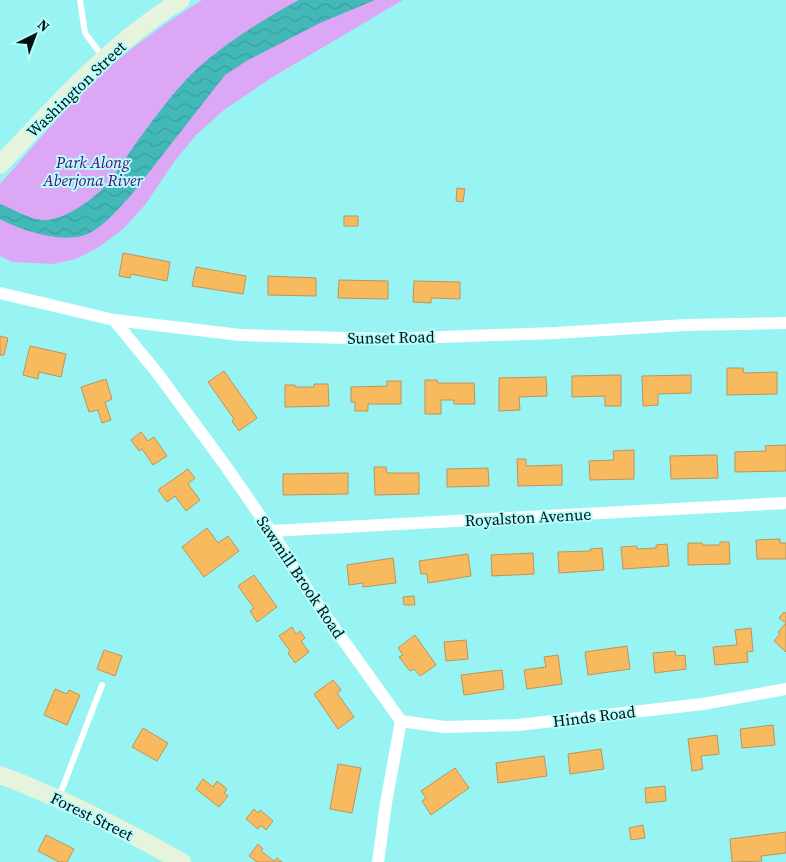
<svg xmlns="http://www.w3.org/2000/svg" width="786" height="862" font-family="'Source Serif 4',serif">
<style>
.park{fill:#dca8f5}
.water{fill:url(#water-waves)}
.building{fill:#f8ba5e;stroke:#bc945b}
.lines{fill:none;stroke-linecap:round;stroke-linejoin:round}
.service{stroke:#fff;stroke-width:6}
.minor{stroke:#fff;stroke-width:12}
.secondary{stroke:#e6f4de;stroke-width:18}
.labels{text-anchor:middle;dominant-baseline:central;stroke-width:4;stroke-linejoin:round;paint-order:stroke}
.street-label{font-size:16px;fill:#001010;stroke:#b5fefd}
.park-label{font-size:16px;font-style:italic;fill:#55076e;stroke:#b5fefd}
</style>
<defs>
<pattern id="water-waves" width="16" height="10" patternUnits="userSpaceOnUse" patternTransform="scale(1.25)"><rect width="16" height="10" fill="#42b9b8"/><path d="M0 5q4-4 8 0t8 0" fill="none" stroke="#389e9d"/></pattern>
</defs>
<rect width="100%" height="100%" fill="#97f4f3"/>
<path class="park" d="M202,0H403L271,78L224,110L196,135L174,162L145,205L123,229L99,247L76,259L53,264L12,262L0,256V184C34,146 66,106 104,72C134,45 167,22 202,0Z"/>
<path class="water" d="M299,0H375L320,23L248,60L225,75L132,194C120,207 106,224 90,233C66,245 22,231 0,219V204C14,209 31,221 46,220C70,218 98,196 112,178C121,167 127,155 136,143C151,123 167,100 185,81C212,51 263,19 299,0Z"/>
<path class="building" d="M457,188L465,189L463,202L456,201Z
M344,216H358V226H344Z
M123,253L170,262L167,281L131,274L130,278L119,276Z
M196,267L246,276L243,294L192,286Z
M268,276L316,278V296L268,295Z
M339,280L388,281V299L338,298Z
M414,281L460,282V299L431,298V303L413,302Z
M0,336L8,338L4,355H0Z
M30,346L66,354L61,377L39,372L38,379L23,375Z
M727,368H743L744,373L777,372V394L727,395Z
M224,371L257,418L239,431L232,421L234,419L208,382Z
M621,375V406H605V396L572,397V376Z
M691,375V393L658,394V405L643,406L642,376Z
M546,377L547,396L519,397L520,410L499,411V378Z
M106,379L112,399L105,402L111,420L102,423L98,410L89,412L81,387Z
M425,380H437L438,383H474L475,404H454V400H441V414H425Z
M387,381H401V404H368V411H355V402H351V387L387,386Z
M314,384H328L329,406L285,407V385H295V387H314Z
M141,432L148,441L154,437L167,456L153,465L142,449L139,451L131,440Z
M786,445V471L735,472V452L766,451L765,446Z
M634,450V479L590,480L589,461L614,460L613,451Z
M717,455L718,478L671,479L670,456Z
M517,459H526V466L562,465V485L518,486Z
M374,467H386L387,473H419V494L375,495Z
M488,468L489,486L447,487V469Z
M188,469L195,478L188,484L200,500L186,511L175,496L167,502L158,490Z
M348,473V494L283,495V474Z
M207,528L218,543L228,536L239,551L204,577L182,547Z
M780,539V543H786V559H757L756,540Z
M720,542H729L730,564L688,565V543H702V545H720Z
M667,544L669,566L623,569L621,547L637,546V549L656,548V545Z
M602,548L604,570L559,573L558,552L591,551L590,549Z
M533,553L534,574L492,576L491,555Z
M468,554L471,576L428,583L427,574H421L419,561Z
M393,558L396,583L363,587V583L349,585L347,565Z
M254,575L277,607L257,622L250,611L254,608L238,586Z
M414,596L415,605H404L403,597Z
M784,612L786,613V652L774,641L780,634L778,632L786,623L779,618Z
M292,627L296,634L300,631L305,638L301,641L309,652L295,663L288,653L290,651L279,636Z
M751,628L753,651L747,652L748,662L715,665L713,647L737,645L735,630Z
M415,635L436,665L420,676L414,669L410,671L399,657L403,655L398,648Z
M466,640L468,659L446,661L444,642Z
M627,646L630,669L588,675L585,652Z
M104,650L122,656L115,676L97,669Z
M675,651L676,656L685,655L686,669L655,673L653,653Z
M558,655L562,684L527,689L524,670L546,667L544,657Z
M502,670L504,689L464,695L461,675Z
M333,680L341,690L337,693L354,717L338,729L314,694Z
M55,689L67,694L69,690L80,695L67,725L44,715Z
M773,725L775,745L742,748L740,729Z
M143,728L168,743L157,761L132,747Z
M717,735L719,754L701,756L703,769L692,771L688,739Z
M601,749L604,769L570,774L568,754Z
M544,756L547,776L498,783L496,763Z
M338,764L361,768L352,813L330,809Z
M455,768L469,788L431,815L422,801L426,798L421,791Z
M203,779L213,787L217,781L227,789L224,793L228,796L219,807L196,789Z
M665,786L666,801L646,803L645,788Z
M254,809L258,813L260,810L273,821L266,830L261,825L258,829L246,819Z
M643,825L645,838L631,840L629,828Z
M786,832V853L761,856L762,861L732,862L730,839Z
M46,835L74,849L67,862H59L38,851Z
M258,844L263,849L261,851L274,861L277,858L282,862H257L249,856Z"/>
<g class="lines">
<path class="service" d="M80,0L85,33L103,57
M59,797L102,685"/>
<path class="minor" d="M0,293L114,320L240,335L385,339L555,333L686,325L786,323
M114,320L158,374L225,465L277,540L311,595L401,721L386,803L378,862
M271,531L786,503
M401,721L444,727L518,725L703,704L786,689"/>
<path class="secondary" d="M0,165C56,105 110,44 181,0
M0,775C64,799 123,829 182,862"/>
</g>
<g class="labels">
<g class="street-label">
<text transform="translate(76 89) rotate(-44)">Washington Street</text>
<text transform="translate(391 337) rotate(-1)">Sunset Road</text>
<text transform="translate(528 517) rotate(-3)">Royalston Avenue</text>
<text transform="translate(301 577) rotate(56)">Sawmill Brook Road</text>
<text transform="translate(594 716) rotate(-7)">Hinds Road</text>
<text transform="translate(92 816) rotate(26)">Forest Street</text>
</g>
<g class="park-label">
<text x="93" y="162">Park Along<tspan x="93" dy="18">Aberjona River</tspan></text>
</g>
</g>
<g transform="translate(35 35) rotate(42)" stroke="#b5fefd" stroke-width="4" paint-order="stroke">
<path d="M0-4L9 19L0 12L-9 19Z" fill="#001010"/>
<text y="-8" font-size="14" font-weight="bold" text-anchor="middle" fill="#001010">N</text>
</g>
</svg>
